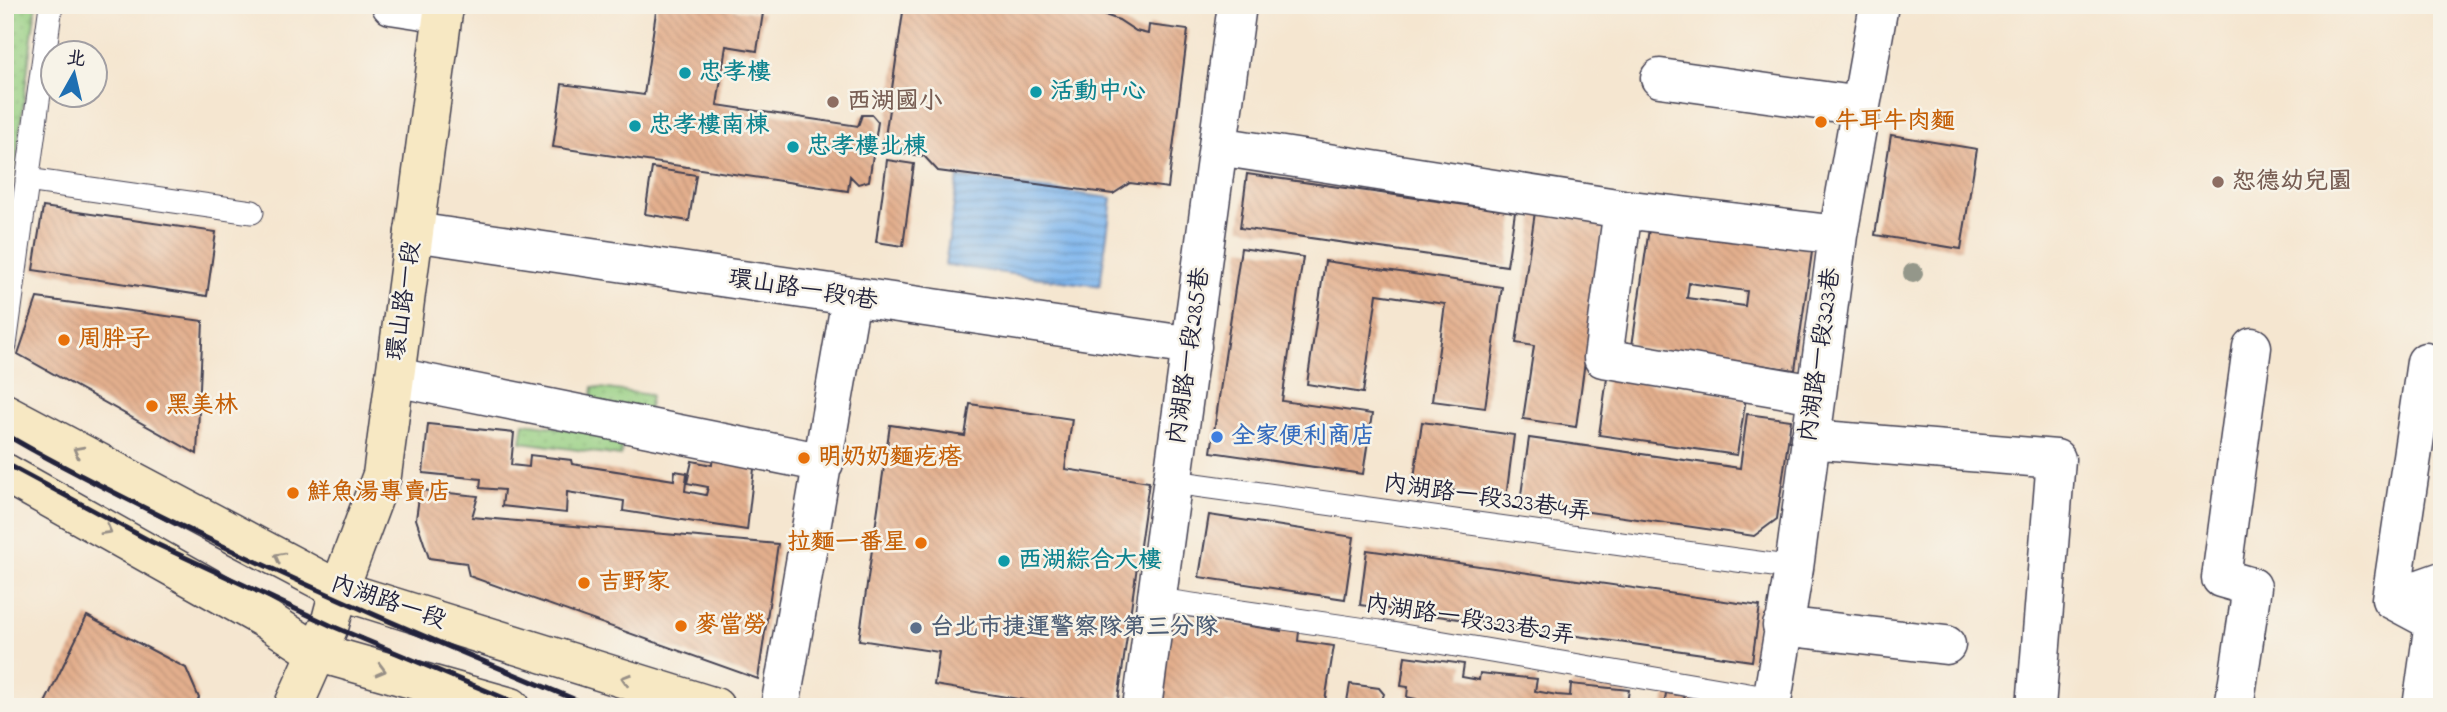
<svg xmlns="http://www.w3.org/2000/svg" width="2447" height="712" font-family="'Indie Flower','LXGW WenKai TC',sans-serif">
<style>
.park{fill:url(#park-dots);stroke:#5c785f;stroke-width:2}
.water{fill:url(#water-rules);stroke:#506c94;stroke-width:2}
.building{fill:url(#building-back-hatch);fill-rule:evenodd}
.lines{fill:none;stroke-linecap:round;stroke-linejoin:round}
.lane-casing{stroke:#423f51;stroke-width:25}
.street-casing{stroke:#423f51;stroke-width:41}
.secondary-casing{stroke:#423f51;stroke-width:41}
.lane{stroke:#fff;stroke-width:23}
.street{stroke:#fff;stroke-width:38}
.secondary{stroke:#f7e8c3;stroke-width:38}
.rail{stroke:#22223b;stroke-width:5}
.tree{fill:#94978a}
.oneway{stroke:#978f86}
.culture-dot{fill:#0f9aa8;stroke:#f7f3e8;stroke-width:2.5}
.education-dot{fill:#8d6e63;stroke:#f7f3e8;stroke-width:2.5}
.food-dot{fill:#e8710a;stroke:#f7f3e8;stroke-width:2.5}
.shop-dot{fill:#3f7fe0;stroke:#f7f3e8;stroke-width:2.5}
.service-dot{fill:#5c6f8a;stroke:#f7f3e8;stroke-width:2.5}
.labels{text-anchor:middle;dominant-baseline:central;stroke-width:5;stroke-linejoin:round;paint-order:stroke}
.culture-label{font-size:24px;font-weight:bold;fill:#0d838f;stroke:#f7f3e8;text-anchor:start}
.education-label{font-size:24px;font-weight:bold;fill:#785e54;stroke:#f7f3e8;text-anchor:start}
.food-label{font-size:24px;font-weight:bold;fill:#c56008;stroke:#f7f3e8;text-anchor:start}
.street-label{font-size:24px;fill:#22223b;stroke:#f7f3e8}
.shop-label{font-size:24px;font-weight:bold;fill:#366cbe;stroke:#f7f3e8;text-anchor:start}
.service-label{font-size:24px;font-weight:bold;fill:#4e5e75;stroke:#f7f3e8;text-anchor:start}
</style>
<defs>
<pattern id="park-dots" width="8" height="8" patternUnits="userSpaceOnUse" patternTransform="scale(1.75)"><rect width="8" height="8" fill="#97cf83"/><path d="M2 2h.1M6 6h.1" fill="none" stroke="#82b172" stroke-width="1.8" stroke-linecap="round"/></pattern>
<pattern id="water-rules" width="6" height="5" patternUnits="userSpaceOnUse" patternTransform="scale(1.75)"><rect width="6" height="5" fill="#7eb6ee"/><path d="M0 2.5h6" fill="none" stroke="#6794c2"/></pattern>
<pattern id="building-back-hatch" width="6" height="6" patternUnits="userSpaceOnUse" patternTransform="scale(1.75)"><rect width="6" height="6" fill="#e3af8d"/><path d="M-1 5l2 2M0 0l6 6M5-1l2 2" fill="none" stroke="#c2967b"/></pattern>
</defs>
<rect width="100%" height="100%" fill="#f7f3e8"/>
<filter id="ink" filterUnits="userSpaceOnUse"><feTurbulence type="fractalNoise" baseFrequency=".0143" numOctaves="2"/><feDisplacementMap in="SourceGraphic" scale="14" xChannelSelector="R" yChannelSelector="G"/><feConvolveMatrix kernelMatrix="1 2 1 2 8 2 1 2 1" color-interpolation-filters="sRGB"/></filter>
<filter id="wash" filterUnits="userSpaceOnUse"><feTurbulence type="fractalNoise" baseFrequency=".00686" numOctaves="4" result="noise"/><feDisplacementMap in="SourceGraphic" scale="28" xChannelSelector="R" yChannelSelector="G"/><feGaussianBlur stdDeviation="1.57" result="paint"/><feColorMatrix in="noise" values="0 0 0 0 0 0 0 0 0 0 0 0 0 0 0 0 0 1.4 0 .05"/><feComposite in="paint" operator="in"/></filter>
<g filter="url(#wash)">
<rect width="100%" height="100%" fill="#f5e6d0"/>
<path class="park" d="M5,5H36L5,247Z
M593,387L651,395L648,413L591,404Z
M524,423L623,436L621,456L521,442Z"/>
<path class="water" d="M958,177L1112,198L1100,286L945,265Z"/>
<g id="blocks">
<path class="building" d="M657,5H731V9L763,13L757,51L726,46L717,105L858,126L862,115H872L878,122L869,181L858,184L850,176L848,191L553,147L562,84L644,95Z
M904,5H1076L1119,20L1136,31L1148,34L1149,25L1188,30L1168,188L1130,183L1113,194L938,171L924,156L883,151Z
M1891,135L1977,149L1961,249L1875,235Z
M887,160L914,164L903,246L876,242Z
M652,168L696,175L689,221L645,214Z
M1247,174L1515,212L1507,266L1240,228Z
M43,207L216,232L207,296L33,270Z
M1535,212L1604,222L1576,427L1523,419L1534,346L1516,343Z
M1650,222L1813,245L1795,370L1632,346ZM1689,283L1747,291L1745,306L1687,298Z
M1241,248L1303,257L1282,401L1372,414L1363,474L1211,452Z
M1325,261L1502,287L1485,408L1432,401L1445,304L1377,294L1363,393L1307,384Z
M37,298L203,321L197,454L18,354Z
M1607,378L1746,398L1737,455L1599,435Z
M970,404L1072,419L1065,469L1149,482L1117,707H1029L1030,701L934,685L939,652L859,640L890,425L965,436Z
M1747,414L1791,420L1777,519L1754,536L1520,502L1529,438L1740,468Z
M1422,422L1514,435L1506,498L1413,485Z
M428,424L514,433L511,465L529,467L530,455L571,460L572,464L674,480L675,471L687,473L685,491L706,495L708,487L687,483L692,461L712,465L713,454L755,460L747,530L623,511L624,501L567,492L566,513L502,506L504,490L480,488L481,479L423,473Z
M420,490L478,496L472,517L778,544L758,679L469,576L466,563L429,558L416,519Z
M1209,515L1354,537L1345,599L1199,577Z
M1367,550L1760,606L1752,661L1360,605Z
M1174,614L1281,631L1282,619L1300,622L1298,641L1334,646L1324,707H1257L1226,703L1225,707H1159Z
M87,616L186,668L199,698L195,707H43Z
M1405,656L1464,664L1462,677L1479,680L1480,673L1537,679L1535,691L1557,695L1570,696L1571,684L1629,690L1627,703L1642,707H1415L1416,699L1407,697L1408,687L1401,686Z
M1350,684L1379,688L1384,694L1381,703H1389L1391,707H1346Z
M1666,693L1684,696L1683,699L1733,707H1664Z"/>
</g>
</g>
<g filter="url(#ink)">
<use href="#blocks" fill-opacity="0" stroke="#423f51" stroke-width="2"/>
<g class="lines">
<defs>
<path id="lane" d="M27,180L252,212
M5,345L51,5
M1174,482L1794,568
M1158,600L1380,632L1772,699"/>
<path id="street" d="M391,5L443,13
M1660,78L1861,106
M1218,146L1623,209L1838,235
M1623,209L1603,358L1816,394
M414,232L1192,346
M395,377L824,463
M1810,439L2056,459L2036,707
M2391,599L2442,581
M1782,626L1946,645
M780,707L851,298
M1142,707L1237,5
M1771,707L1794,568L1838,235L1879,5
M2234,707L2252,587L2221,578L2252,347
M2422,707L2434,622L2391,599L2426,362"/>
<path id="secondary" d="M5,413L339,590L715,707
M5,473L267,620L316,652L511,707
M293,707L330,624L339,590L382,475L444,5"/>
</defs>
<use href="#lane" class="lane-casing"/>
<use href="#street" class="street-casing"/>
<use href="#secondary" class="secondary-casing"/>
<use href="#lane" class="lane"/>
<use href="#street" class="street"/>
<use href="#secondary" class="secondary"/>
<path class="rail" d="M5,434C57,465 111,491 165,518C305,587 448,647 593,707
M5,463L152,542L332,626L525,707"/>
</g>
<circle class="tree" cx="1913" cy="273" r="10"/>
<defs><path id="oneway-chevron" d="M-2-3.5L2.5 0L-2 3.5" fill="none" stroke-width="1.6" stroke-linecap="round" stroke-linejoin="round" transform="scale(1.75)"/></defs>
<g class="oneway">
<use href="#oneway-chevron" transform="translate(78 451) rotate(-152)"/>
<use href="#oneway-chevron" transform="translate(107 530) rotate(29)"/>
<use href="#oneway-chevron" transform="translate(279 557) rotate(-152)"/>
<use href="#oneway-chevron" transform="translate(381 670) rotate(15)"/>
<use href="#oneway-chevron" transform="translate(626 679) rotate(-163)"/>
</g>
</g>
<g class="culture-dot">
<circle cx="685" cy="73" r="7"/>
<circle cx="1036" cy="92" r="7"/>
<circle cx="635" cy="126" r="7"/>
<circle cx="793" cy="147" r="7"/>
<circle cx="1004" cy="561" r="7"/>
</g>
<g class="education-dot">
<circle cx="833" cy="102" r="7"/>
<circle cx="2218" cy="182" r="7"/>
</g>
<g class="food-dot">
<circle cx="1821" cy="122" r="7"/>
<circle cx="64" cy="340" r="7"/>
<circle cx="152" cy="406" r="7"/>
<circle cx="804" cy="458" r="7"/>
<circle cx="293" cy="493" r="7"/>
<circle cx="921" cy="543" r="7"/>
<circle cx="584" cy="583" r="7"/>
<circle cx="681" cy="626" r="7"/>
</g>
<circle class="shop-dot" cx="1217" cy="437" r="7"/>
<circle class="service-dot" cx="916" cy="628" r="7"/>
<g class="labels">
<g class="culture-label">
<text x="699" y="73">忠孝樓</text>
<text x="1050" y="92">活動中心</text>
<text x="649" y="126">忠孝樓南棟</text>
<text x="807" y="147">忠孝樓北棟</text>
<text x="1018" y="561">西湖綜合大樓</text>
</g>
<g class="education-label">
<text x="847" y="102">西湖國小</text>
<text x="2232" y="182">恕德幼兒園</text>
</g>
<g class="food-label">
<text x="1835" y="122">牛耳牛肉麵</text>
<text x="78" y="340">周胖子</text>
<text x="166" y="406">黑美林</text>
<text x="818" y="458">明奶奶麵疙瘩</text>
<text x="307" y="493">鮮魚湯專賣店</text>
<text x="907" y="543" text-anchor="end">拉麵一番星</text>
<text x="598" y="583">吉野家</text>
<text x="695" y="626">麥當勞</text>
</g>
<g class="street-label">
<text transform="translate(803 291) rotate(9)">環山路一段9巷</text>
<text transform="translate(405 301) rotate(-82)">環山路一段</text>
<text transform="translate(1821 355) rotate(-82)">內湖路一段323巷</text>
<text transform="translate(1190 356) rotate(-82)">內湖路一段285巷</text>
<text transform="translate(1487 499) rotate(8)">內湖路一段323巷4弄</text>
<text transform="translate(388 603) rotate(19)">內湖路一段</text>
<text transform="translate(1470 621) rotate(9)">內湖路一段323巷2弄</text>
</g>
<g class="shop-label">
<text x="1231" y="437">全家便利商店</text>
</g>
<g class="service-label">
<text x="930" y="628">台北市捷運警察隊第三分隊</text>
</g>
</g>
<rect width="2447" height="712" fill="none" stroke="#f7f3e8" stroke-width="28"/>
<g transform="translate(74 74) rotate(8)"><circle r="33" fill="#f7f3e8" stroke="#a29fa3" stroke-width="2"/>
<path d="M0-5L12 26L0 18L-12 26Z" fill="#1f6fb2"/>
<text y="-10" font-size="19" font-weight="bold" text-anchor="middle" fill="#22223b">北</text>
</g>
</svg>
